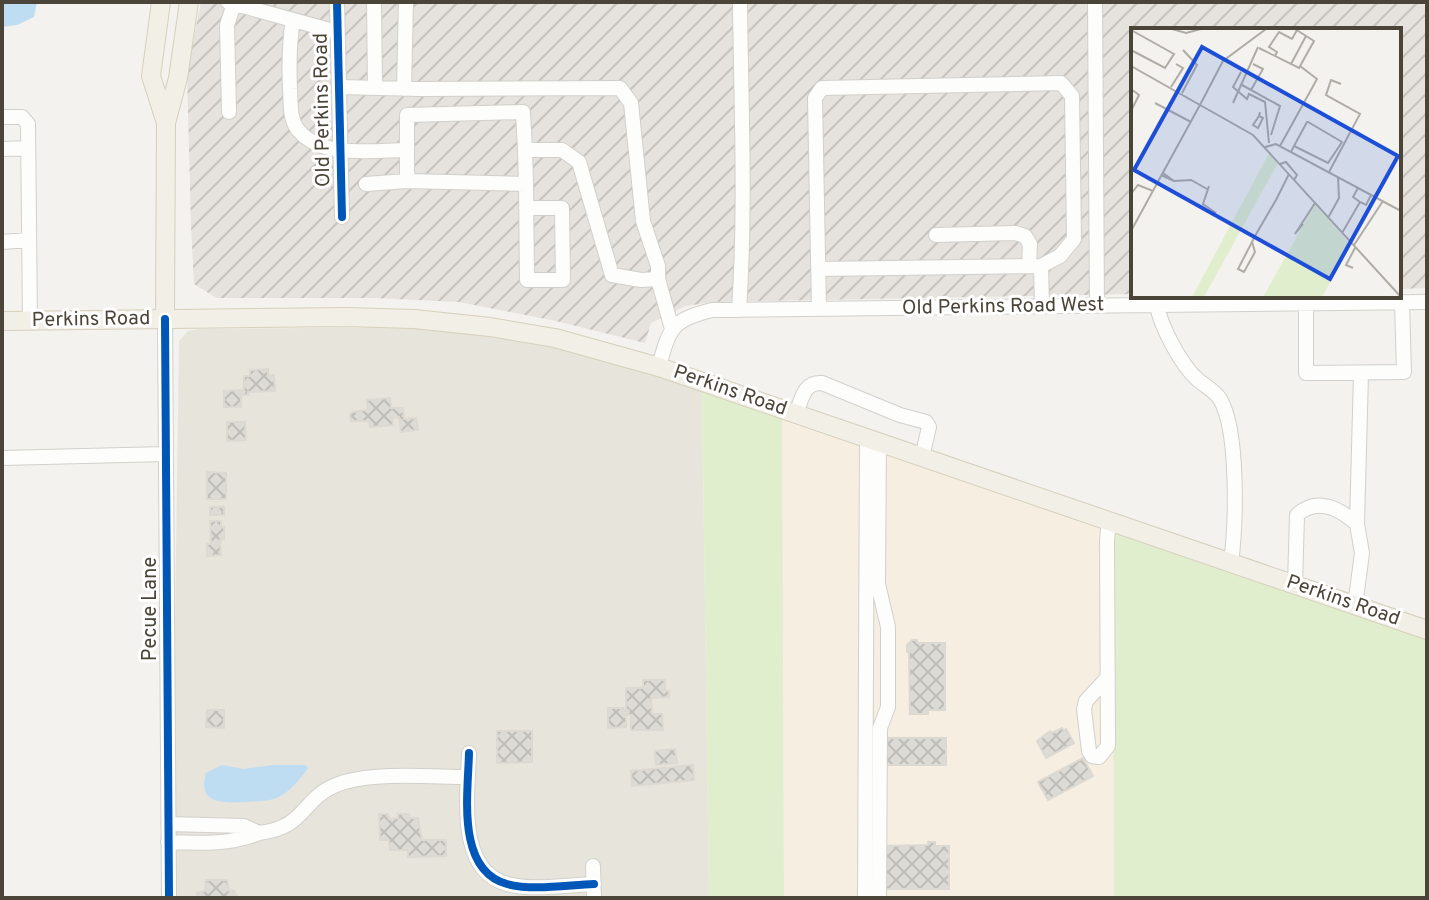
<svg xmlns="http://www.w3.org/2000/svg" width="1429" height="900" font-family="Overpass,sans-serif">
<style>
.residential{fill:#e7e4db}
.commercial{fill:#f5eee1}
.industrial{fill:url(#industrial-furrows)}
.green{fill:#e0eece}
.water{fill:#bedcf2}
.building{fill:url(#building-cross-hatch);stroke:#dcd9d3;stroke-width:2}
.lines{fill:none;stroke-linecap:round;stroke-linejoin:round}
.minor-casing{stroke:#d1d0cb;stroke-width:16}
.major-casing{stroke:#d6cfbb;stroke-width:20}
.minor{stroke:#fdfdfc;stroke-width:14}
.major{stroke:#f2efe6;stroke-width:18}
.cycleway-casing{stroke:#fff;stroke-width:13}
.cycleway{stroke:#0057b8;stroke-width:8}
.labels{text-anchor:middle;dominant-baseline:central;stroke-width:6;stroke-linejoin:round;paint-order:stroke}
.street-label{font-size:20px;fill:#4b4438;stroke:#fff}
.inset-road{fill:none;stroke:#b0aca5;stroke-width:2}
.view{fill:#1d4ed8;fill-opacity:0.15;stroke:#1d4ed8;stroke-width:4}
.inset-edge{fill:none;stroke:#4b4438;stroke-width:4}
</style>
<defs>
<pattern id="industrial-furrows" width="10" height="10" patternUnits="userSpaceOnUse" patternTransform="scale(2)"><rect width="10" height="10" fill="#e6e2dd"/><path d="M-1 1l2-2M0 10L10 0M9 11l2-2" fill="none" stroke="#c7c3be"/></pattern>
<pattern id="building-cross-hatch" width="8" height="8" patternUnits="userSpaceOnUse" patternTransform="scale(2)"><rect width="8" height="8" fill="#dddbd6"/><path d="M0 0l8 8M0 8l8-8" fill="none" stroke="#bfbdb8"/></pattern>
</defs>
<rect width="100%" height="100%" fill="#f3f2ee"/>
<path class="residential" d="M414,327L537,341L702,387L709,898H174L173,757L179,341L188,331L197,329Z"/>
<path class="commercial" d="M782,415L1113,529L1114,898H784Z"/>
<path class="industrial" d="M201,2H1422L1427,9V288L1399,289V30H1133V294L712,302L686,306L651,323L645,343L556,321L459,302L376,298H217L194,284L191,225L187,73Z"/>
<path class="green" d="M702,387L782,415L784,898H709Z
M1113,529L1427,638V898H1114Z"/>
<path class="water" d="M2,2H37L34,17L17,25L2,27Z
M222,765L244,769L273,765H305L308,768C302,777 292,789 282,795C272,802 257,801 245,802C225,803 196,805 206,773Z"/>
<path class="building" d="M268,369V376L274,375L275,391L248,392V395H241V407H224V391L244,390V376H250V370Z
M390,398L391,408H403L404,419L416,418L418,430L401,432L399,417L392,418L393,425L370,427L369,421H351L350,414L353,412L368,410L367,400Z
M227,422H245L246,440L227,441Z
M207,472L226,473V499H207Z
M210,507H224V515H210Z
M210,521H221V527H224V539L220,540L221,555L207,556V544H211Z
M912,640H917V643H945V710H928V714H910L909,652H907V645Z
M643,680H665V691H669V697L651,698L652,714H662L663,730H631V715H626V727L608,728V708H623L624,711L628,710L626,709V688H643Z
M207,710H224V728L206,727Z
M1062,728L1064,731L1066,729L1074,743L1046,758L1037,741L1050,731L1052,733Z
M497,731H532V762L497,763Z
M885,738H946V765H886Z
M675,749L677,763L656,765L655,751Z
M1083,758L1093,776L1048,800L1038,782Z
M693,765L694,780L632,786L631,771Z
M379,814H388L389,819L398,818V814H409L410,818H418L422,840H446V856L408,857V850H390L389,840H380Z
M928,842H935V846H949V889H886L885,846L928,845Z
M206,880H227L229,891L233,890L238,898H197V893L205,891Z"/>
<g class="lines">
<defs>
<path id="minor" d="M228,2L337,32
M337,2L342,217
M374,2L375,88
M1095,2L1097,306
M293,20C289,43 289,65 290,89C291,102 289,120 299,131C323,159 375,150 407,150V115L523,112L525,150H562L579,162L612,275L641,280L658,279L672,329
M339,87L421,89L620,88L631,103L643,221L658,266V279
M404,89L406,2
M229,112L227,25L234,4
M2,117H22L28,124L30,321
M2,149L28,148
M407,150V181L526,184L525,150
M366,184L407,181
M526,184L527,280H563L562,208H526
M936,235L1015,233L1025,236L1030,244L1029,266
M2,242L29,240
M1041,266L1042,306
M819,269L1041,266L1060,256L1074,239L1072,96L1061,83L822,88L815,98L819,309
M1306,303V373L1404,372L1402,302
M1157,305C1160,325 1181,365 1197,379C1205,386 1215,391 1220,399C1239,431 1236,525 1231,563
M739,310C746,207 741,105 740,2
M165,319L169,898
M659,367C669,328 672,320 712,310L1427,302
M796,414C802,399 803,382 822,383L900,415L926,422L929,427L922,457
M2,458L166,454
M1295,585L1297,515C1317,496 1340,509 1357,524
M1355,606L1362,553L1357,524L1361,374
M1108,677L1086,701L1084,709L1089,751L1092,756L1099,757L1108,746L1107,540L1109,521
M469,753C468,794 456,870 507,884C533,891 567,885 594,884
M168,824L244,826L259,833C230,845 199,843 168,842
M259,833C307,827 300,800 336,785C369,771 431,777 468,777
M593,866L594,898
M865,898L867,437
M879,898L880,728L888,707V627L878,584L879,441"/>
<path id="major" d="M161,2L151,76L166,123
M165,319L166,123L178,78L189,2
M2,321L346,317L414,319L490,327L555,338L659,367L1427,630"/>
</defs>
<use href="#minor" class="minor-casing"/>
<use href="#major" class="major-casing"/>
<use href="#minor" class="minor"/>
<use href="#major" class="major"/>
<defs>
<path id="cycleway" d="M337,2L342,217
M165,319L169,898
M469,753C468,794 456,870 507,884C533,891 567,885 594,884"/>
</defs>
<use href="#cycleway" class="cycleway-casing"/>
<use href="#cycleway" class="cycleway"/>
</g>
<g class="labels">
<g class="street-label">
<text transform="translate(323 110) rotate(-91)">Old Perkins Road</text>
<text transform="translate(1003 307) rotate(-1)">Old Perkins Road West</text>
<text transform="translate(91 320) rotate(-1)">Perkins Road</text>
<text transform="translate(730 391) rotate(19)">Perkins Road</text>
<text transform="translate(1343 601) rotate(19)">Perkins Road</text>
<text transform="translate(151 609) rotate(-90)">Pecue Lane</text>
</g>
</g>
<g transform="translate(1131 28)">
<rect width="270" height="270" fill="#f3f2ee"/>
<path d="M138,125L147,135L73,269H61ZM184,176L220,217L191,269H132Z" fill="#e0eece"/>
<path class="inset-road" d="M41,1L55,5L70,1M0,2L43,26L34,40L0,22M128,20L168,40L183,13L164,1M144,28L146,24L138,19L148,4L161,11L166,2M160,36L175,8M0,38L122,107L270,269M110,44L102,59L116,71L118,66L134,74L138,115M111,57L149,78L140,107M40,59L52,40L45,36M0,61L8,67L0,83M120,62L132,41L122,36M51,65L66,37L52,22M24,75L60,94M70,75L92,33L135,1M102,75L127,19M128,88L132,90L127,100L122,97L128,88L129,84M149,118L186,51L169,38M134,119L145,116L270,183M160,124L163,118L176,94H177L211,114L197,135L163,118M149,136L155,134L166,147L163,152M198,144L229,86L195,67L200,52L210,56M30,147L43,153L32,145M43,153L60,152L76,161M78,158L72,176L85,185M227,160L222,169L229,174L235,177L240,167M0,166L7,157L22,163M197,190L208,170L207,149M172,196L164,206L184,175M0,203L70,75M211,205L229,174M121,214L124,224L113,244L107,241L121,214L124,208L145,172L158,146M223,217L252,173M222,240L215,237L224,220"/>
<path class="view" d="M71,19L267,128L199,251L3,142Z"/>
<rect width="270" height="270" class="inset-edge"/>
</g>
<rect width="1429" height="900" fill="none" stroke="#4b4438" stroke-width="8"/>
</svg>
